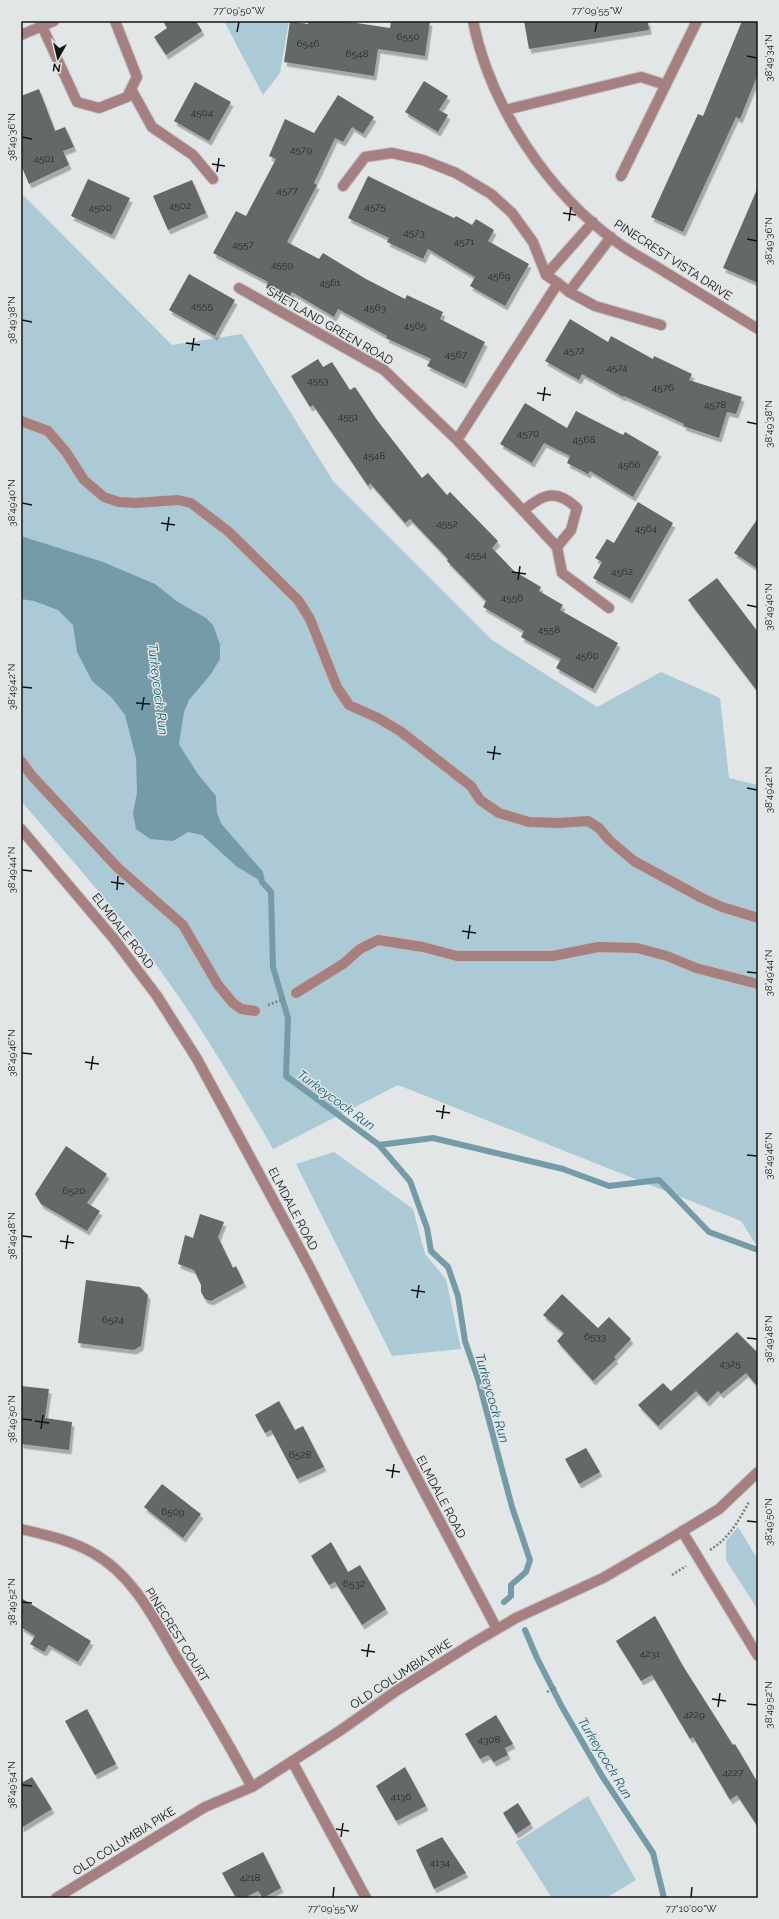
<svg xmlns="http://www.w3.org/2000/svg" width="779" height="1919" font-family="Raleway,sans-serif">
<style>
.green{fill:#accad5}
.water{fill:#769ba8}
.lines{fill:none;stroke-linecap:round;stroke-linejoin:round}
.stream{stroke:#769ba8;stroke-width:6}
.building{fill:#656869;filter:url(#shadow)}
.minor-casing{stroke:#bec0c1;stroke-width:12}
.path{stroke:#7c7f7f;stroke-width:2.5;stroke-dasharray:2 2;stroke-linecap:butt}
.minor{stroke:#a68081;stroke-width:10}
.ticks{fill:none;stroke:#131515;stroke-width:1.5}
.labels{text-anchor:middle;dominant-baseline:central;stroke-width:3;stroke-linejoin:round;paint-order:stroke}
.number-label{font-size:10px;fill:#282a2a}
.street-label{font-size:12px;fill:#131515;stroke:#e3e6e7}
.water-label{font-size:13px;font-style:italic;fill:#165f73;stroke:#e3e6e7}
.neatline{fill:none;stroke:#131515;stroke-width:1.5}
.ticks-label{font-size:10px;text-anchor:middle;fill:#131515}
</style>
<defs>
<filter id="shadow"><feDropShadow dx="2.5" dy="4.5" stdDeviation="0" flood-color="#0004"/></filter>
</defs>
<rect width="100%" height="100%" fill="#e3e6e7"/>
<path class="green" d="M224,21H289L280,73L263,95Z
M21,193L172,345L242,334L333,481L492,640L597,707L661,672L720,698L729,778L758,785V1248L741,1221L398,1085L273,1149C238,1088 201,1027 160,970C117,910 68,856 21,801Z
M334,1152L413,1209L425,1254L446,1279L461,1349L392,1356L296,1164Z
M738,1527L758,1560V1610L726,1560V1541Z
M588,1796L636,1880L606,1898H552L516,1842Z"/>
<path class="water" d="M21,536L103,562L155,584L178,602L206,618L213,625L220,644V659L211,674L189,700L184,712L179,744L197,773L216,796L217,813L225,833L260,873L262,882L236,866L202,835L188,832L173,841L150,839L136,829L133,813L137,792L136,758L125,715L112,698L92,681L77,652L73,625L58,610L34,601L21,599Z"/>
<g class="lines">
<path class="stream" d="M220,827L260,873L262,882L271,892L273,967L288,1018L286,1076L379,1145L410,1181L427,1228L431,1251L448,1267L458,1296L465,1341L478,1379L512,1507L530,1560L526,1572L511,1585V1596L504,1602
M379,1145L433,1138L563,1169L609,1186L659,1180L709,1232L758,1250
M525,1630L537,1658L562,1707L602,1776L653,1853L664,1898"/>
</g>
<path class="building" d="M163,21H196L202,31L166,55L154,37L167,28Z
M290,21L308,24V21H343L390,28L391,21H430L425,56L378,49L374,76L284,62Z
M524,21H648L649,30L529,49Z
M742,21H758V74L740,119L736,117L683,232L651,217L698,114L703,116Z
M424,81L448,96L439,110L448,115L438,132L405,112Z
M195,82L231,102L209,141L174,121Z
M39,89L55,131L65,127L74,147L63,151L69,165L29,184L21,165V96Z
M338,95L374,117L363,134L352,127L343,142L335,138L314,183L317,185L287,242L319,259L323,253L366,279L405,299L407,295L443,312L440,319L485,342L464,384L427,366L431,359L386,338L387,336L338,309L334,317L292,292L288,299L266,288L268,282L213,253L236,211L246,216L276,159L269,156L285,119L314,133Z
M368,176L454,218L456,216L472,225L476,219L494,230L488,241L529,264L505,306L470,286L475,277L428,249L423,259L387,242L389,238L348,218Z
M88,179L130,198L112,235L71,216Z
M192,180L206,213L168,230L153,196Z
M758,187V283L723,268Z
M189,274L235,300L215,336L169,310Z
M570,319L608,342L611,336L653,359L654,356L692,374L689,380L742,397L736,414L727,412L719,438L683,426L684,424L624,396L623,397L582,374L579,380L545,361Z
M318,359L323,367L332,362L350,390L355,387L377,420L422,478L428,473L447,495L450,492L498,541L492,548L514,571L541,587L539,591L563,605L560,610L618,643L593,689L556,668L561,659L521,637L524,631L483,607L486,601L447,561L448,559L410,519L405,523L370,483L368,486L313,405L310,407L291,376Z
M525,403L567,428L576,411L623,435L625,432L659,452L633,497L590,471L588,474L567,463L570,456L544,443L532,463L500,444Z
M638,502L673,523L630,599L593,578L602,562L595,558L607,539L614,543Z
M758,518V569L734,553Z
M717,578L758,632V692L688,600Z
M66,1146L107,1174L87,1203L100,1211L87,1231L41,1204L35,1194Z
M200,1214L224,1222L218,1237L233,1268L236,1266L244,1283L211,1301L205,1299L201,1292V1285L194,1270L178,1264L185,1235L193,1238Z
M86,1280L140,1287L148,1295L141,1346L134,1350L78,1343Z
M562,1294L598,1328L609,1317L631,1339L614,1357L616,1359L593,1381L557,1341L564,1333L543,1315Z
M737,1332L758,1353V1387L746,1373L721,1394L718,1391L707,1402L696,1391L658,1426L638,1405L663,1383L671,1391Z
M21,1386L49,1389L45,1418L72,1422L69,1450L21,1444Z
M279,1401L295,1430L303,1426L324,1467L297,1479L271,1430L265,1433L255,1415Z
M586,1448L600,1472L579,1484L565,1459Z
M162,1484L201,1514L183,1538L144,1507Z
M331,1542L348,1572L360,1565L386,1609L362,1625L335,1582L329,1585L311,1556Z
M21,1598L91,1641L78,1662L49,1645L44,1652L30,1644L35,1636L21,1627Z
M655,1616L683,1666L733,1745L735,1744L758,1783V1827L737,1795L730,1800L693,1737L690,1739L652,1675L641,1681L616,1641Z
M87,1709L116,1764L95,1775L65,1721Z
M496,1715L513,1744L505,1748L508,1755L494,1762L488,1755L480,1759L465,1734Z
M405,1767L426,1806L396,1821L376,1786Z
M32,1777L52,1809L21,1828V1783Z
M518,1803L531,1824L516,1834L503,1813Z
M442,1837L466,1873L434,1889L416,1850Z
M263,1852L281,1888L263,1898L258,1891L244,1898H236L222,1873Z"/>
<g class="lines">
<defs>
<path id="minor" d="M473,21C490,106 548,193 618,243C633,254 649,262 665,272C696,291 727,310 758,329
M42,26L77,102L99,108L127,97L137,77L115,21
M21,35L54,21
M131,89L152,127L193,155L213,179
M505,110L641,77L666,85
M621,176L697,21
M343,186L365,157L392,153L423,160L456,173L491,194L512,213L533,242L546,275L558,283L457,440
M546,275L593,222
M558,283L569,292L595,306L661,325
M239,288L384,370L457,440L557,547L562,573L609,608
M569,292L611,237
M21,421L48,431L66,452L84,480L104,497L119,502L136,503L178,500L191,503L229,532L298,600L310,619L337,687L349,705L378,718L400,731L471,786L480,800L499,813L529,822L559,823L588,821L599,828L609,840L634,861L702,898L722,907L758,918
M523,511C543,494 556,488 577,508L571,530L557,547
M21,761L32,776L118,868L183,925L218,985L233,1003L241,1009L255,1011
M21,829L114,939L157,996L197,1059L310,1268L408,1461L497,1629
M296,993L343,964L360,949L378,940L423,947L457,956H553L598,947L637,948L667,956L696,968L758,984
M21,1529C46,1535 70,1540 93,1553C133,1575 155,1620 177,1658C203,1700 228,1743 252,1787
M682,1531L758,1656
M292,1761L366,1898
M56,1898L205,1807L252,1787L341,1730L396,1691L473,1643L516,1618L603,1578L663,1543L719,1509L758,1472"/>
</defs>
<use href="#minor" class="minor-casing"/>
<path class="path" d="M268,1005L284,999
M710,1550C729,1538 738,1522 749,1502
M672,1575L686,1566
M547,1692L557,1687"/>
<use href="#minor" class="minor"/>
</g>
<path class="ticks" d="M237,32L239,22M595,32L597,22M747,56L757,58M22,137L32,139M212,164L225,166M217,172L219,158M563,213L576,215M569,221L571,207M747,239L757,241M22,320L32,322M186,343L200,345M192,351L194,338M537,393L551,395M543,401L545,387M747,422L757,424M22,503L32,505M161,523L175,525M167,531L169,517M512,572L526,574M518,580L520,566M747,605L757,607M22,687L32,688M136,703L150,704M142,710L144,697M487,752L501,754M493,760L495,746M747,788L757,790M22,870L32,871M111,882L124,884M117,890L118,876M462,931L476,933M468,939L470,925M747,972L757,973M22,1053L32,1054M85,1062L99,1064M91,1070L93,1056M436,1111L450,1113M442,1119L444,1105M747,1155L757,1156M22,1236L32,1237M60,1241L74,1243M66,1249L68,1235M411,1290L425,1292M417,1298L419,1285M747,1338L757,1339M22,1419L32,1420M35,1421L49,1423M41,1429L43,1415M386,1470L400,1472M392,1478L394,1464M747,1521L757,1522M22,1602L32,1603M361,1650L375,1652M367,1657L369,1644M712,1699L726,1701M747,1704L757,1705M718,1707L720,1693M22,1785L32,1786M336,1829L349,1831M341,1837L343,1823M333,1897L334,1887M691,1897L692,1887"/>
<g class="labels">
<g class="number-label">
<text x="408" y="36">6550</text>
<text x="308" y="43">6546</text>
<text x="357" y="53">6548</text>
<text x="202" y="112">4504</text>
<text x="301" y="149">4579</text>
<text x="44" y="158">4501</text>
<text x="287" y="190">4577</text>
<text x="180" y="205">4502</text>
<text x="375" y="206">4575</text>
<text x="100" y="207">4500</text>
<text x="414" y="232">4573</text>
<text x="464" y="241">4571</text>
<text x="243" y="244">4557</text>
<text x="282" y="264">4559</text>
<text x="499" y="275">4569</text>
<text x="330" y="282">4561</text>
<text x="202" y="305">4555</text>
<text x="375" y="307">4563</text>
<text x="415" y="325">4565</text>
<text x="574" y="350">4572</text>
<text x="456" y="354">4567</text>
<text x="617" y="367">4574</text>
<text x="318" y="380">4553</text>
<text x="663" y="387">4576</text>
<text x="715" y="404">4578</text>
<text x="348" y="416">4551</text>
<text x="528" y="433">4570</text>
<text x="584" y="439">4568</text>
<text x="374" y="455">4548</text>
<text x="629" y="464">4566</text>
<text x="447" y="523">4552</text>
<text x="646" y="528">4564</text>
<text x="476" y="554">4554</text>
<text x="622" y="571">4562</text>
<text x="512" y="597">4556</text>
<text x="549" y="629">4558</text>
<text x="587" y="655">4560</text>
<text x="74" y="1190">6520</text>
<text x="113" y="1319">6524</text>
<text x="595" y="1336">6533</text>
<text x="730" y="1363">4325</text>
<text x="300" y="1454">6528</text>
<text x="173" y="1511">6509</text>
<text x="354" y="1583">6532</text>
<text x="650" y="1653">4231</text>
<text x="694" y="1714">4229</text>
<text x="489" y="1739">4308</text>
<text x="733" y="1772">4227</text>
<text x="401" y="1796">4136</text>
<text x="440" y="1862">4134</text>
<text x="250" y="1877">4218</text>
</g>
<g class="street-label">
<text transform="translate(673 260) rotate(33)">PINECREST VISTA DRIVE</text>
<text transform="translate(330 326) rotate(30)">SHETLAND GREEN ROAD</text>
<text transform="translate(123 931) rotate(52)">ELMDALE ROAD</text>
<text transform="translate(293 1209) rotate(62)">ELMDALE ROAD</text>
<text transform="translate(441 1497) rotate(62)">ELMDALE ROAD</text>
<text transform="translate(177 1635) rotate(58)">PINECREST COURT</text>
<text transform="translate(401 1674) rotate(-33)">OLD COLUMBIA PIKE</text>
<text transform="translate(124 1841) rotate(-32)">OLD COLUMBIA PIKE</text>
</g>
<g class="water-label">
<text transform="translate(158 689) rotate(83)">Turkeycock Run</text>
<text transform="translate(336 1100) rotate(36)">Turkeycock Run</text>
<text transform="translate(492 1398) rotate(74)">Turkeycock Run</text>
<text transform="translate(605 1758) rotate(59)">Turkeycock Run</text>
</g>
</g>
<rect width="779" height="1919" fill="none" stroke="#e3e6e7" stroke-width="44"/>
<g transform="translate(58 58) rotate(188)" stroke="#e3e6e7" stroke-width="3" paint-order="stroke">
<path d="M0-3L7 15L0 10L-7 15Z" fill="#131515"/>
<text y="-6" font-size="11" font-weight="bold" text-anchor="middle" fill="#131515">N</text>
</g>
<rect x="22" y="22" width="735" height="1875" class="neatline"/>
<g class="ticks-label">
<text x="239" y="14">77°09'50"W</text>
<text x="597" y="14">77°09'55"W</text>
<text transform="translate(768 58) rotate(-90)" y="4">38°49'34"N</text>
<text transform="translate(11 137) rotate(-90)" y="4">38°49'36"N</text>
<text transform="translate(768 241) rotate(-90)" y="4">38°49'36"N</text>
<text transform="translate(11 320) rotate(-90)" y="4">38°49'38"N</text>
<text transform="translate(768 424) rotate(-90)" y="4">38°49'38"N</text>
<text transform="translate(11 503) rotate(-90)" y="4">38°49'40"N</text>
<text transform="translate(768 607) rotate(-90)" y="4">38°49'40"N</text>
<text transform="translate(11 687) rotate(-90)" y="4">38°49'42"N</text>
<text transform="translate(768 790) rotate(-90)" y="4">38°49'42"N</text>
<text transform="translate(11 870) rotate(-90)" y="4">38°49'44"N</text>
<text transform="translate(768 973) rotate(-90)" y="4">38°49'44"N</text>
<text transform="translate(11 1053) rotate(-90)" y="4">38°49'46"N</text>
<text transform="translate(768 1156) rotate(-90)" y="4">38°49'46"N</text>
<text transform="translate(11 1236) rotate(-90)" y="4">38°49'48"N</text>
<text transform="translate(768 1339) rotate(-90)" y="4">38°49'48"N</text>
<text transform="translate(11 1419) rotate(-90)" y="4">38°49'50"N</text>
<text transform="translate(768 1522) rotate(-90)" y="4">38°49'50"N</text>
<text transform="translate(11 1602) rotate(-90)" y="4">38°49'52"N</text>
<text transform="translate(768 1705) rotate(-90)" y="4">38°49'52"N</text>
<text transform="translate(11 1785) rotate(-90)" y="4">38°49'54"N</text>
<text x="333" y="1912">77°09'55"W</text>
<text x="691" y="1912">77°10'00"W</text>
</g>
</svg>
